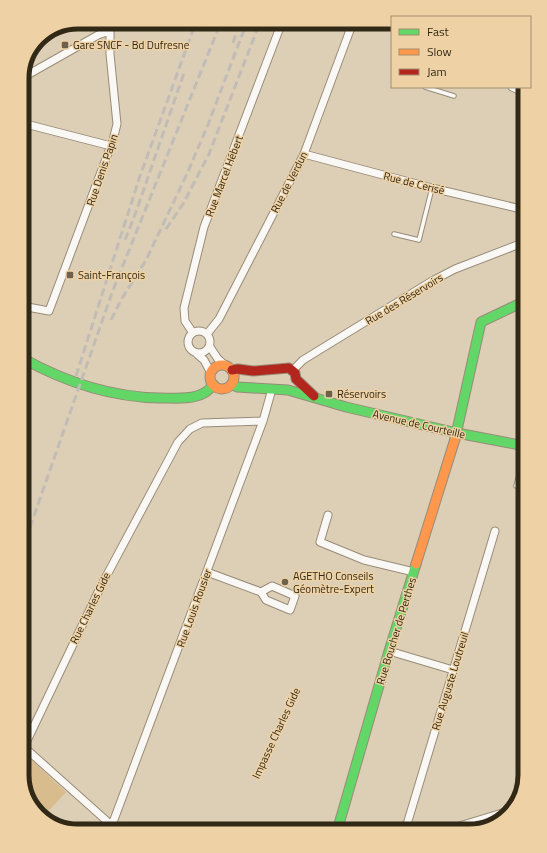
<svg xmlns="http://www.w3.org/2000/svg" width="547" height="853" font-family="'Titillium Web',sans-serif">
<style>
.green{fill:#d8bc8d}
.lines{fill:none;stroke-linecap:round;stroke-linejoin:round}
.lane-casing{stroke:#988c79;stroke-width:5.5}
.street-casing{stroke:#988c79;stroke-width:9}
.fast-casing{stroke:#988c79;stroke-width:11}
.slow-casing{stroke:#988c79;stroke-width:11}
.jam-casing{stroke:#988c79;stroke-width:11}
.path{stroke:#d6d1c9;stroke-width:1.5;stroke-dasharray:1 3;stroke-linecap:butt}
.lane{stroke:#faf8f4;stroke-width:3.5}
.street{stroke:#faf8f4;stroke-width:7}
.fast{stroke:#63d668;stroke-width:9}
.slow{stroke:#ff974d;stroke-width:9}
.jam{stroke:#b3261e;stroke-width:9}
.rail{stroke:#c1bdb6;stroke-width:3;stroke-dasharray:8 4;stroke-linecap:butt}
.poi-dot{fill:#6e624e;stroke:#eed2a5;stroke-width:1.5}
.labels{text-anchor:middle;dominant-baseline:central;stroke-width:3;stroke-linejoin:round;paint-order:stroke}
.poi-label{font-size:11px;fill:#322816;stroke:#eed2a5;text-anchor:start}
.street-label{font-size:11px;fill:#322816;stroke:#eed2a5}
.rim{fill:none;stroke:#322816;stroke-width:5}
</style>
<rect width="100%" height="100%" fill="#ddceb6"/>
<path class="green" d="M27,756L66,792L43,817L28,800L22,775V766Z"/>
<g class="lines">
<defs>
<path id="lane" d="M425,87L454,96
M394,234L419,240L432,188
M516,486L525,452"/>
<path id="street" d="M22,78L98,35L110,31
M512,87L525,93
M22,123L111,146
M304,154L432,188L525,210
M22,306L49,311L113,140L117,124L110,54V22
M188 342a11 11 0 1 1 22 0a11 11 0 1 1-22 0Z
M193,333L185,321L184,308L204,227L282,22
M207,334L219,319L304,154L353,22
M210,347L218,359L225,365
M197,354L204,360L211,373
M292,371L303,360L432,281L455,269L525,242
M328,515L320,542L364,560L414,572
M207,572L261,592L266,600L290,610L295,596L272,586L261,592
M389,651L453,670
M112,825L263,421L272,389
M118,831L24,747L101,586L178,442L190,429L202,423L263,421
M405,831L495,531
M443,831L512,810"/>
<path id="fast" d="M22,358C65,382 110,397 159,398C173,398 192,400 204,393C208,391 211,387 214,385
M232,384L237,387L288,390L346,407L457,433L525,446
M455,439L481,322L525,301
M337,831L389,651L416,564"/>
<path id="slow" d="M210 377a12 12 0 1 1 24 0a12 12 0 1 1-24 0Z
M416,564L455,439"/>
<path id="jam" d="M232,370L238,369L253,371L289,368L295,373L296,379L314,396"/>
</defs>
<use href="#lane" class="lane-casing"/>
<use href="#street" class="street-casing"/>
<use href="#fast" class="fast-casing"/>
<use href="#slow" class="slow-casing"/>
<use href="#jam" class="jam-casing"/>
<path class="path" d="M120,22V52
M119,28L129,22
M120,53L122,87
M249,131L294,150
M115,158C120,152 126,136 126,127
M156,159L205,22
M162,161L217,22
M291,161H290L299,140H301
M140,173L163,102L193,22
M480,312L492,263
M187,407L188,414L191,420
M97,831L102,827
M227,831L269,755L310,655"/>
<use href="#lane" class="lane"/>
<use href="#street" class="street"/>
<use href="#fast" class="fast"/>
<use href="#slow" class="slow"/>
<use href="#jam" class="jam"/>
<path class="rail" d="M233,43L240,22
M166,229L183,204L209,154L260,22
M125,240L136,212L184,73
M111,320L121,300L146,260L187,174L207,127L247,22
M76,376L140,176L196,22
M22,550L113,290L221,22"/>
</g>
<g class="poi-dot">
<rect x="61" y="41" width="8" height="8" rx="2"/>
<rect x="66" y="271" width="8" height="8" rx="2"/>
<rect x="325" y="390" width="8" height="8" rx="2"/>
<circle cx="285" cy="582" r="4"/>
</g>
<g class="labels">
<g class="poi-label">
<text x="73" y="45">Gare SNCF - Bd Dufresne</text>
<text x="78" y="275">Saint-François</text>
<text x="337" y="394">Réservoirs</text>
<text x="293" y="576">AGETHO Conseils<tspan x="293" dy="13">Géomètre-Expert</tspan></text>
</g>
<g class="street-label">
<text transform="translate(102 170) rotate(-71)">Rue Denis Papin</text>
<text transform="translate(224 176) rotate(-69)">Rue Marcel Hébert</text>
<text transform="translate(289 182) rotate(-63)">Rue de Verdun</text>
<text transform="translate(414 183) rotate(14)">Rue de Cerisé</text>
<text transform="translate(404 299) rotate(-31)">Rue des Réservoirs</text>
<text transform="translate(419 424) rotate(13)">Avenue de Courteille</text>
<text transform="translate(90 608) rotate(-64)">Rue Charles Gide</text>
<text transform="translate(194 608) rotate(-70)">Rue Louis Rousier</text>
<text transform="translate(396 631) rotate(-73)">Rue Boucher de Perthes</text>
<text transform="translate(450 681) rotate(-73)">Rue Auguste Loutreuil</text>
<text transform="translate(276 733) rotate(-65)">Impasse Charles Gide</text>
</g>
</g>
<path d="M0 0H547V853H0ZM78 29H469A49 49 0 0 1 518 78V775A49 49 0 0 1 469 824H78A49 49 0 0 1 29 775V78A49 49 0 0 1 78 29Z" fill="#eed2a5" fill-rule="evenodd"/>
<path class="rim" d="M78 29H469A49 49 0 0 1 518 78V775A49 49 0 0 1 469 824H78A49 49 0 0 1 29 775V78A49 49 0 0 1 78 29Z"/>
<rect x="391" y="16" width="140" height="72" fill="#eed2a5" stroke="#a38e6c"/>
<rect x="399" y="29" width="20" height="6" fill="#63d668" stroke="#a38e6c"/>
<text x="427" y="36" font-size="12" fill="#322816">Fast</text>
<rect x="399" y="49" width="20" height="6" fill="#ff974d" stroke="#a38e6c"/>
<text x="427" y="56" font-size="12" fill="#322816">Slow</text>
<rect x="399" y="69" width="20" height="6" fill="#b3261e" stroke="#a38e6c"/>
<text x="427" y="76" font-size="12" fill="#322816">Jam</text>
</svg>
